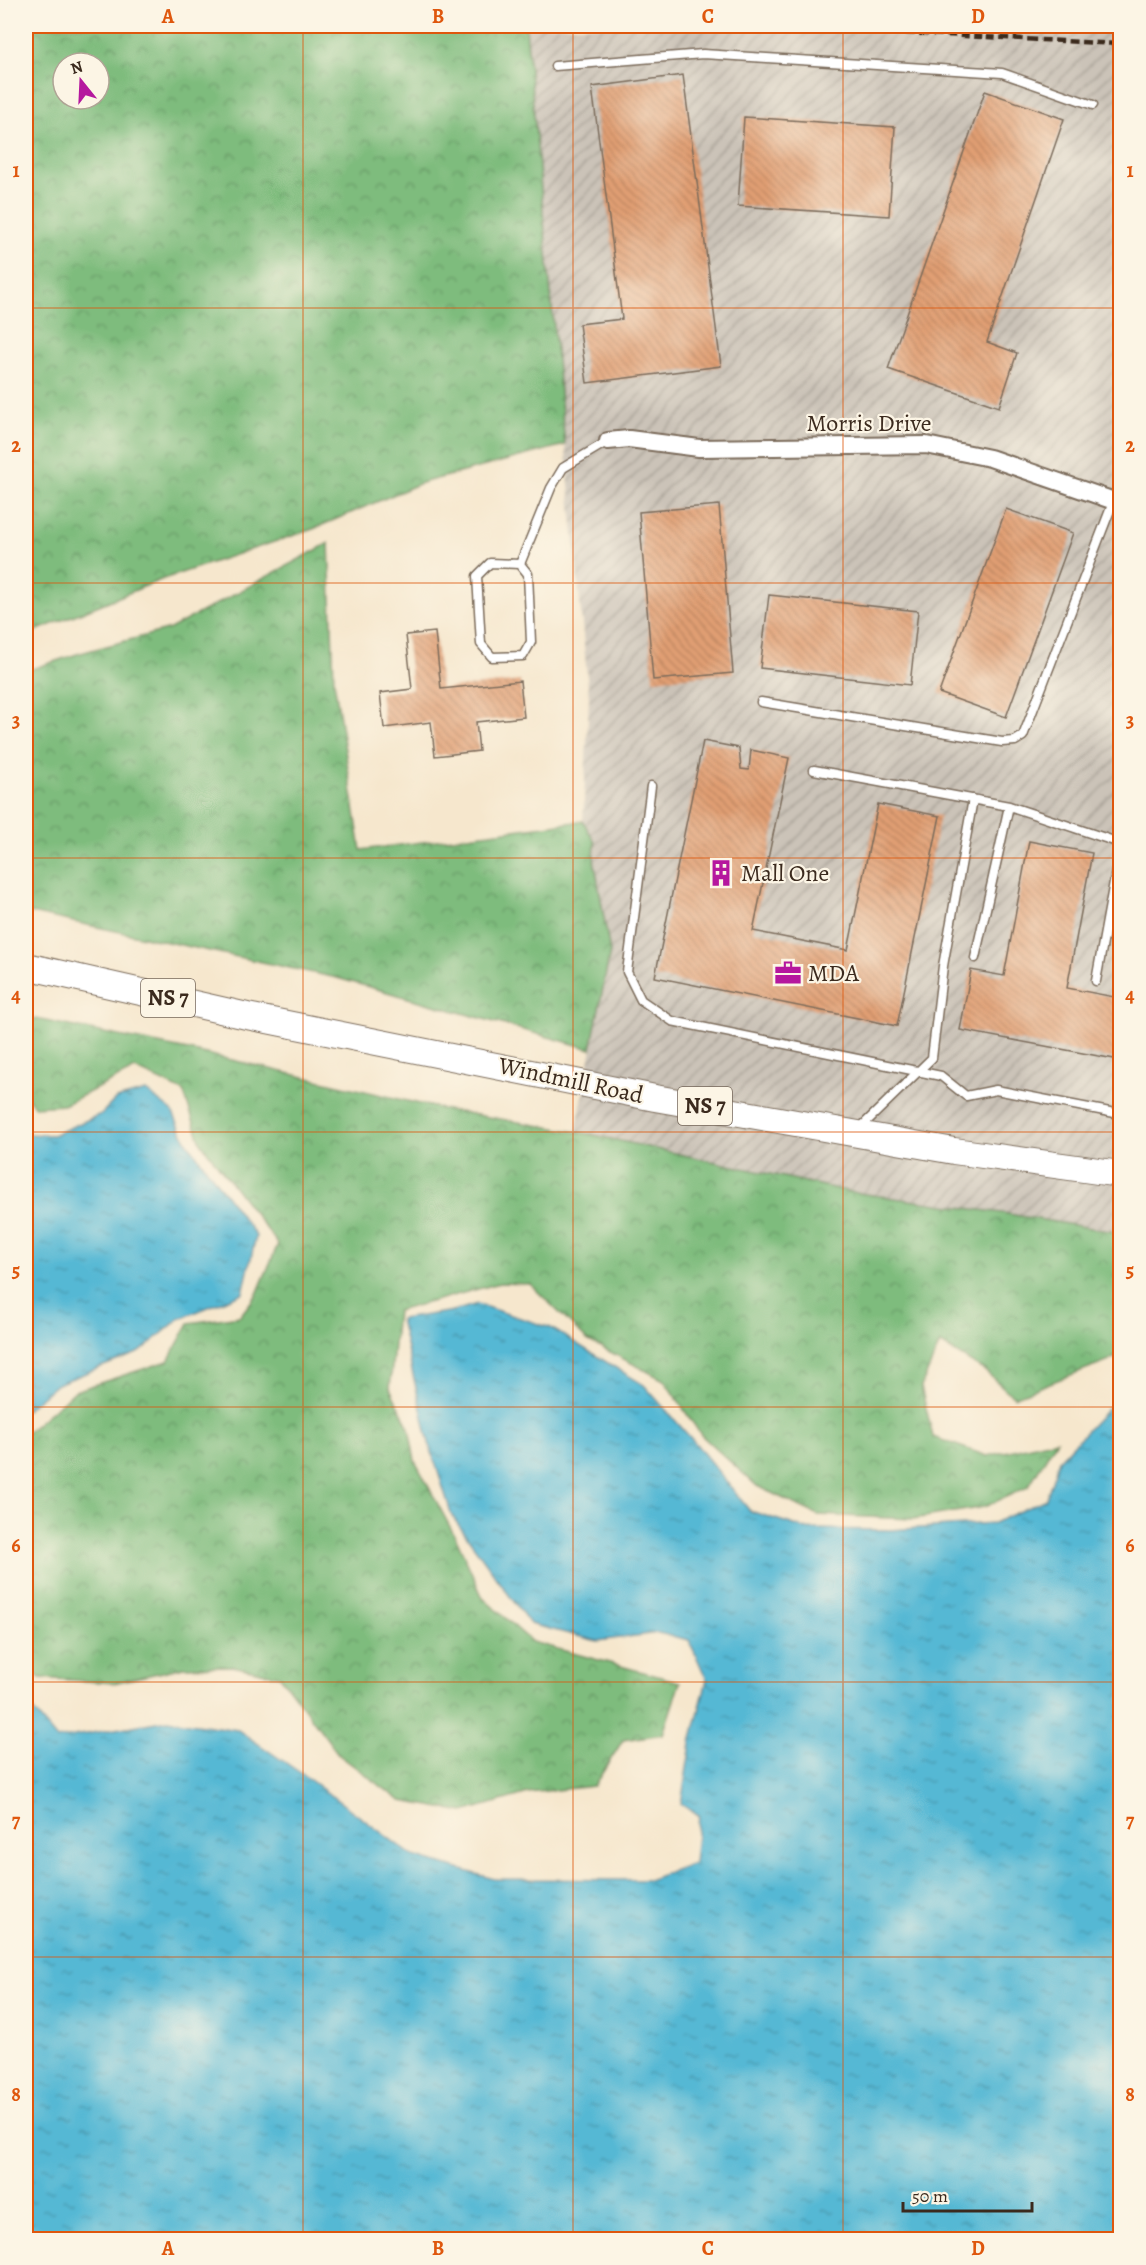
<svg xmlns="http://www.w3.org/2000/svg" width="1146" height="2265" font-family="Alegreya,serif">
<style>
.industrial{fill:url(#industrial-furrows)}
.forest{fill:url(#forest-crowns);stroke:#5c734e;stroke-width:1.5;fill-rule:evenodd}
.water{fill:url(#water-ripples);stroke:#487179;stroke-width:1.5}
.building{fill:url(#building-back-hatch)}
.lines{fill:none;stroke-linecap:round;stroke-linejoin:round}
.lane-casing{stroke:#7c6c5b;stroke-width:11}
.street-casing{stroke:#7c6c5b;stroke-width:20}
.primary-casing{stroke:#7c6c5b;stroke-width:28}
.lane{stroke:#fff;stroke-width:8}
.street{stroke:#fff;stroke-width:16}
.primary{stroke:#fff;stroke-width:26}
.rail{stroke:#3b2a1e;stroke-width:4.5;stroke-dasharray:9 4.5;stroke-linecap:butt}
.grid{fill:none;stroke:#df570d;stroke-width:1.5;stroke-opacity:0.55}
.labels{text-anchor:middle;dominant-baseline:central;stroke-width:4.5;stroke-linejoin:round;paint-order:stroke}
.shield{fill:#fcf5e5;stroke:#75675a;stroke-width:1.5}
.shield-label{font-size:22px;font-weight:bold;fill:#3b2a1e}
.street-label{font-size:24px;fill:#3b2a1e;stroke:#fcf5e5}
.poi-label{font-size:24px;fill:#3b2a1e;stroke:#fcf5e5;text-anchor:start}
.neatline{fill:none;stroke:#df570d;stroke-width:2}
.grid-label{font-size:20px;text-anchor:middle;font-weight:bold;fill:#df570d}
</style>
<defs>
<pattern id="industrial-furrows" width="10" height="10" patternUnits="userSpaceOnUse" patternTransform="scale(1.5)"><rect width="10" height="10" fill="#cbc3b8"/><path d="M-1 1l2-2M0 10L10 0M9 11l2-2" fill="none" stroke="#a69f95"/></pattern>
<pattern id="forest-crowns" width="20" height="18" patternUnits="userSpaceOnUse" patternTransform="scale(1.5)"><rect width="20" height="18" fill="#7ebc7d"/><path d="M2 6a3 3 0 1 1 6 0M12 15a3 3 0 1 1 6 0" fill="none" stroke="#689966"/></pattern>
<pattern id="water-ripples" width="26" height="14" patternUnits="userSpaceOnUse" patternTransform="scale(1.5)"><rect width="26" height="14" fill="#55b8d4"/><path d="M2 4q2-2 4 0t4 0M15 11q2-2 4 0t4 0" fill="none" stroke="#4896ab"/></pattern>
<pattern id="building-back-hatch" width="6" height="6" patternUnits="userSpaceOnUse" patternTransform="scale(1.5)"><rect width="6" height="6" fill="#e19f73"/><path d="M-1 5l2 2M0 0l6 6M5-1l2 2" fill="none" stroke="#b8825e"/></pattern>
</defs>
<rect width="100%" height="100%" fill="#fcf5e5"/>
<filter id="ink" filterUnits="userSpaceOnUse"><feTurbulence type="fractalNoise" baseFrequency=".0167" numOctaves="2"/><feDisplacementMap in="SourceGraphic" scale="12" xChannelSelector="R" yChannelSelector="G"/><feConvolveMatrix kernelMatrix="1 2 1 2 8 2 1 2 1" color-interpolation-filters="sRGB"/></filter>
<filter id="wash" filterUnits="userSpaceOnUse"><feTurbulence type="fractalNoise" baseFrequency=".008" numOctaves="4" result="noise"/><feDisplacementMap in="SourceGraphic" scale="24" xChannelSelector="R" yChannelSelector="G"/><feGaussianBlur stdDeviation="1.35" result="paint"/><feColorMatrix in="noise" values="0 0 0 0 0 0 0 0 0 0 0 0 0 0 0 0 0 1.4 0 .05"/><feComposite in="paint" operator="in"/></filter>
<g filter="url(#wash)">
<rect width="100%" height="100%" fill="#f6e7cd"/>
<path class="industrial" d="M526,26H1120V1233L1002,1213L851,1192L576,1132L610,952L594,859L595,842L583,821L589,698Z"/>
<path class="forest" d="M26,26H504L526,28L565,445L421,483L313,529L163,579L26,635ZM63,63H99V99H63Z
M329,543L334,681L361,850L583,821L595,842L594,859L610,952L591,1049L337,978L26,912V671L77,654L170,629Z
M26,1017L193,1051L442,1109L589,1134L851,1192L1002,1213L1120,1233V1356L1014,1397L985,1371L940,1343L921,1387L933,1437L987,1456L1057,1440L1028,1487L984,1507L913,1519L818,1515L757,1486L701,1435L664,1380L587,1340L530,1284L500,1283L397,1311L390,1388L409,1428L415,1461L457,1540L483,1598L532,1642L680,1682L663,1734L623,1740L594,1786L528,1793L464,1812L401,1801L339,1755L280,1676L232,1666L184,1667L114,1683L40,1678L26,1666V1433L75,1391L168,1361L189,1323L240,1316L257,1294L278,1244L201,1143L183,1091L135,1069L64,1105L35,1107L26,1096Z"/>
<path class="water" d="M146,1091L172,1111L187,1142L256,1236L243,1293L179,1319L140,1352L57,1384L26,1410V1134L53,1135L101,1114L116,1099Z
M477,1304L551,1328L644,1385L696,1444L750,1511L807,1529L890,1530L994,1523L1046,1499L1059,1460L1108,1408L1120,1401V2239H26V1702L57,1739L168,1720L238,1730L302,1774L413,1856L494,1879L648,1880L694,1863L699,1815L681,1804L692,1738L707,1680L689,1640L658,1633L597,1641L530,1624L452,1516L429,1443L400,1319L454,1311Z"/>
<g id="blocks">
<path class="building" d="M683,75L721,366L587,383L579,324L622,319L592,87Z
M985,91L1064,119L987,342L1017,353L999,407L888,369Z
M744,117L895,127L889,216L738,206Z
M719,505L733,673L653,680L639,512Z
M1006,509L1073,533L1006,717L939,693Z
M769,595L918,611L910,685L760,668Z
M435,632L441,689L520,681L524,717L476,722L479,751L435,756L431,722L384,728L380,693L412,689L406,635Z
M703,741L739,748L741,769L749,770L751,750L789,758L753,931L848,950L878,804L940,816L897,1026L655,977Z
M1029,841L1092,853L1067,988L1120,998V1060L960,1030L971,970L1004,976Z"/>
</g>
</g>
<g filter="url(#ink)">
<use href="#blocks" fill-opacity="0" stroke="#7c6c5b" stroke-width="1.5"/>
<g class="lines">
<defs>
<path id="lane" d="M555,66L703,54L1002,73L1093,105
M520,564L490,563L477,576L481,644L492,657L523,656L531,642L528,574L520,564L551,488L563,468L608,441
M761,702L1002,742L1015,741L1023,736L1120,484
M814,770L1009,806L1120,843
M651,786L627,972L641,1000L672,1021L941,1076L966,1096L996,1090L1120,1114
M975,958L1009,806
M1096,981L1120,849
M858,1130L932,1058L943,966L973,799"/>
<path id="street" d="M608,441L629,439L699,448L926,445L990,458L1120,503"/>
<path id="primary" d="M26,966L247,1016L655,1098L954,1151L1120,1174"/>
</defs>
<use href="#lane" class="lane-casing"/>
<use href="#street" class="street-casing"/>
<use href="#primary" class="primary-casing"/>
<use href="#lane" class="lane"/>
<use href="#street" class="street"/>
<use href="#primary" class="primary"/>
<path class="rail" d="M771,26L1120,44"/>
</g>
</g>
<path class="grid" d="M303,26V2240M573,26V2240M843,26V2240M26,308H1120M26,583H1120M26,858H1120M26,1132H1120M26,1407H1120M26,1682H1120M26,1957H1120"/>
<defs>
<symbol id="building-bare" viewBox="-9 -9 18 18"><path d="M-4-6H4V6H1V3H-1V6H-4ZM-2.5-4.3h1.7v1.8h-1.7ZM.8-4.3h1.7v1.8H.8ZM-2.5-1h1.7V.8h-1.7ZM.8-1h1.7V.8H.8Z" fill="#b5179e" stroke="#fcf5e5" stroke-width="2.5" paint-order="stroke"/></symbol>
<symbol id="office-bare" viewBox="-9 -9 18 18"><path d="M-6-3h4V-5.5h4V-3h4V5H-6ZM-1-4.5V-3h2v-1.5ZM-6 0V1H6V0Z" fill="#b5179e" stroke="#fcf5e5" stroke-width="2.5" paint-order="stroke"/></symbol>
</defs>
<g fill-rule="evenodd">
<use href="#building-bare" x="702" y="854" width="38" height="38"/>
<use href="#office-bare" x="769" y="954" width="38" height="38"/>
</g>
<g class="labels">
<g class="shield">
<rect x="141" y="979" width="54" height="38" rx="4.5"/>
<rect x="678" y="1087" width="54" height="38" rx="4.5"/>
</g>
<g class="shield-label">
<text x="168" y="998">NS 7</text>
<text x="705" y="1106">NS 7</text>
</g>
<g class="street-label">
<text x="869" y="423">Morris Drive</text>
<text transform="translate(571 1080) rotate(12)">Windmill Road</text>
</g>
<g class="poi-label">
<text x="741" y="873">Mall One</text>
<text x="808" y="973">MDA</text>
</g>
</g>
<rect width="1146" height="2265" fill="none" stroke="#fcf5e5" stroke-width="66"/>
<g transform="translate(81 81) rotate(342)"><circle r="28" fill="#fcf5e5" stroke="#afa495" stroke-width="1.5"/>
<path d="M0-4.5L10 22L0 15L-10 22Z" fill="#b5179e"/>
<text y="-9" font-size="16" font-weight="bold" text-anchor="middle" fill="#3b2a1e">N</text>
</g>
<path d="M903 2202v9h129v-9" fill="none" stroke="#3b2a1e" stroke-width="3"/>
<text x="912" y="2202" font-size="18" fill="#3b2a1e" stroke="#fcf5e5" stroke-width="4.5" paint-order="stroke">50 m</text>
<rect x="33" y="33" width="1080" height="2199" class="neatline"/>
<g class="grid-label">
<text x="168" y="23">A</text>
<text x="438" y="23">B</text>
<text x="708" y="23">C</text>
<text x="978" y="23">D</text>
<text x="16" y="177">1</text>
<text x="1130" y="177">1</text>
<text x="16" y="452">2</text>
<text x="1130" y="452">2</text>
<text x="16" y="727">3</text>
<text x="1130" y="727">3</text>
<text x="16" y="1002">4</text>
<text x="1130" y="1002">4</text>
<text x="16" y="1277">5</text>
<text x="1130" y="1277">5</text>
<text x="16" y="1552">6</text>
<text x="1130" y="1552">6</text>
<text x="16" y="1827">7</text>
<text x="1130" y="1827">7</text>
<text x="16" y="2101">8</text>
<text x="1130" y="2101">8</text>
<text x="168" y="2255">A</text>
<text x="438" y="2255">B</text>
<text x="708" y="2255">C</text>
<text x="978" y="2255">D</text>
</g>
</svg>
